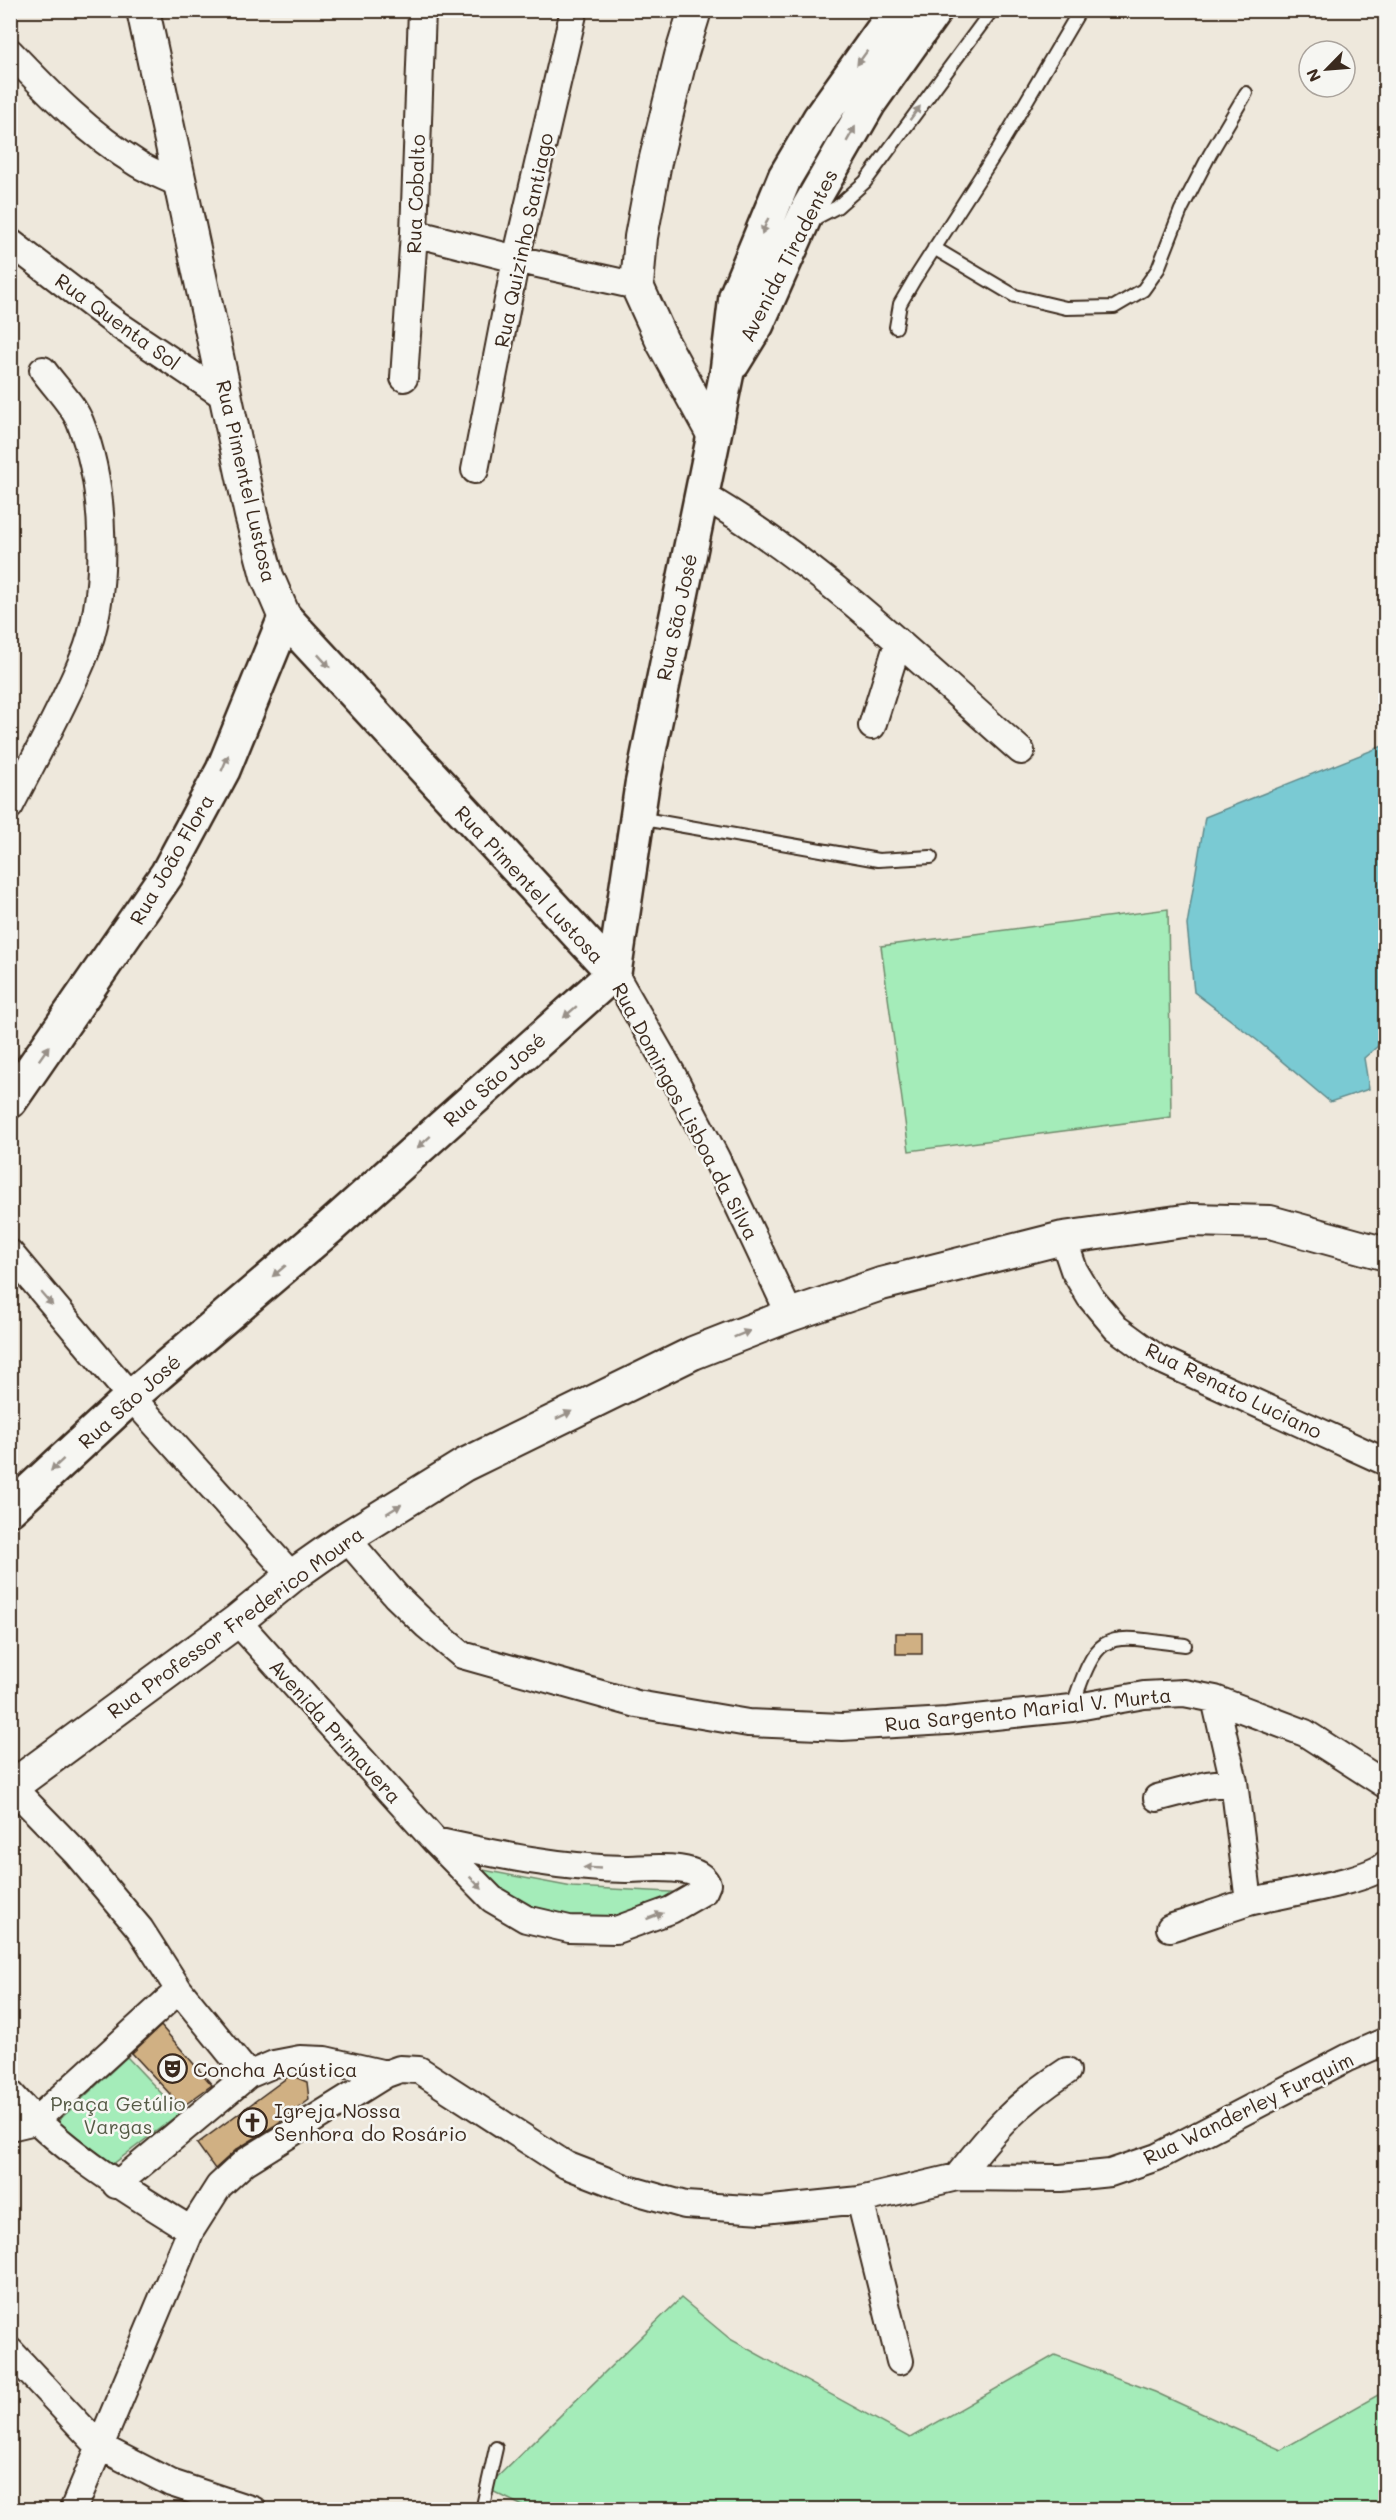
<svg xmlns="http://www.w3.org/2000/svg" width="1396" height="2520" font-family="Mali,sans-serif">
<style>
.green{fill:#a4ecb9;stroke:#708b6c;stroke-width:1.5}
.water{fill:#7acad3;stroke:#618a8b;stroke-width:1.5}
.building{fill:#d0b083;stroke:#3b2a1e;stroke-width:1.5}
.lines{fill:none;stroke-linecap:round;stroke-linejoin:round}
.service-casing{stroke:#3b2a1e;stroke-width:16}
.minor-casing{stroke:#3b2a1e;stroke-width:30}
.tertiary-casing{stroke:#3b2a1e;stroke-width:36}
.secondary-casing{stroke:#3b2a1e;stroke-width:38}
.service{stroke:#f6f6f2;stroke-width:12}
.minor{stroke:#f6f6f2;stroke-width:26}
.tertiary{stroke:#f6f6f2;stroke-width:32}
.secondary{stroke:#f6f6f2;stroke-width:33}
.oneway{fill:#989088}
.labels{text-anchor:middle;dominant-baseline:central;stroke-width:5;stroke-linejoin:round;paint-order:stroke}
.street-label{font-size:20px;fill:#3b2a1e;stroke:#f6f6f2}
.poi-label{font-size:20px;fill:#3b2a1e;stroke:#f6f6f2;text-anchor:start}
.park-label{font-size:20px;fill:#555a45;stroke:#f6f6f2}
</style>
<rect width="100%" height="100%" fill="#eee8dc"/>
<filter id="ink" filterUnits="userSpaceOnUse"><feTurbulence type="fractalNoise" baseFrequency=".0167" numOctaves="2"/><feDisplacementMap in="SourceGraphic" scale="12" xChannelSelector="R" yChannelSelector="G"/><feConvolveMatrix kernelMatrix="1 2 1 2 8 2 1 2 1" color-interpolation-filters="sRGB"/></filter>
<g filter="url(#ink)">
<path class="green" d="M1168,909L1171,1117L909,1151L881,946Z
M478,1869L572,1887L690,1893L619,1923L518,1913Z
M127,2057L180,2113L113,2164L57,2122Z
M681,2298L730,2339L910,2438L1055,2355L1155,2392L1281,2450L1385,2391V2509L531,2510L486,2488Z"/>
<path class="water" d="M1385,745V1040L1364,1058L1369,1089L1330,1102L1258,1041L1194,992L1187,925L1205,817Z"/>
<path class="building" d="M896,1633H922V1654H896Z
M161,2026L212,2085L182,2107L132,2053Z
M293,2076L307,2082L309,2100L274,2126L237,2149L215,2169L197,2144L288,2077Z"/>
<g class="lines">
<defs>
<path id="service" d="M810,221L837,207L865,182L992,10
M934,248L1015,296L1066,308L1114,307L1143,290L1158,269L1181,210L1210,154L1246,93
M896,327L900,304L914,280L997,151L1080,10
M638,818L878,860L931,857
M1072,1708C1099,1626 1105,1635 1185,1645
M482,2510L496,2448"/>
<path id="minor" d="M10,52C49,93 89,134 138,164C151,172 166,177 180,184
M414,233L516,259L637,286
M10,242L117,324L227,398
M404,378L414,233L422,10
M475,470L516,259L574,10
M702,495C820,563 919,662 1021,751
M872,726L898,643
M10,806C35,757 62,709 83,659C110,594 106,486 80,422C73,404 54,386 43,370
M614,973L671,1072L716,1158L790,1315
M1063,1238L1074,1270L1090,1297L1116,1328L1157,1358L1386,1462
M10,1253L131,1397L292,1576
M346,1538L396,1596L426,1625L462,1655L637,1704L748,1723L842,1727L947,1721L1072,1708L1144,1695L1184,1693L1215,1699L1305,1733L1386,1785
M237,1621L435,1841L492,1899L526,1919L569,1929L616,1930L671,1910L704,1891L707,1884C697,1862 648,1869 626,1869C561,1868 498,1855 435,1841
M1215,1699L1234,1782L1249,1902
M12,1787L76,1853L140,1929L179,1990L248,2075
M1157,1798L1207,1785L1234,1782
M1170,1928C1196,1920 1223,1910 1249,1902C1279,1894 1368,1882 1386,1864
M10,2093C61,2151 126,2190 191,2230
M10,2127L35,2121L179,1990
M957,2177C994,2130 1016,2104 1067,2071
M116,2185L248,2075L274,2064L300,2059L325,2060L386,2074
M860,2200L900,2361
M10,2351L99,2446L171,2483L253,2510
M73,2510L191,2230L219,2186L245,2162L386,2074L400,2069L419,2070L566,2165L628,2189L685,2205L763,2210L860,2200L957,2177L1061,2178L1110,2173L1157,2157L1347,2058L1386,2041"/>
<path id="tertiary" d="M143,10L251,515L267,576L285,618
M695,10L681,56L655,162L641,237L637,286L662,341L714,436
M10,1788L237,1621L292,1576L346,1538L464,1465L693,1353L790,1315L881,1284L1063,1238L1191,1220L1270,1222L1386,1254"/>
<path id="secondary" d="M733,363L757,324L809,207L869,103L935,10
M10,1101L167,874L223,770L285,618L614,973
M10,1509L131,1397L328,1229L614,973L642,785L727,372L736,296L785,177L820,118L897,10"/>
</defs>
<use href="#service" class="service-casing"/>
<use href="#minor" class="minor-casing"/>
<use href="#tertiary" class="tertiary-casing"/>
<use href="#secondary" class="secondary-casing"/>
<use href="#service" class="service"/>
<use href="#minor" class="minor"/>
<use href="#tertiary" class="tertiary"/>
<use href="#secondary" class="secondary"/>
</g>
<defs><path id="oneway-solid" d="M-6-.8H1V-3.2L6.5 0L1 3.2V.8H-6Z" transform="scale(1.5)"/></defs>
<g class="oneway">
<use href="#oneway-solid" transform="translate(862 58) rotate(126)"/>
<use href="#oneway-solid" transform="translate(915 113) rotate(-53)"/>
<use href="#oneway-solid" transform="translate(851 134) rotate(-60)"/>
<use href="#oneway-solid" transform="translate(765 226) rotate(112)"/>
<use href="#oneway-solid" transform="translate(324 661) rotate(47)"/>
<use href="#oneway-solid" transform="translate(225 763) rotate(-67)"/>
<use href="#oneway-solid" transform="translate(570 1012) rotate(139)"/>
<use href="#oneway-solid" transform="translate(44 1053) rotate(-55)"/>
<use href="#oneway-solid" transform="translate(424 1142) rotate(138)"/>
<use href="#oneway-solid" transform="translate(279 1271) rotate(140)"/>
<use href="#oneway-solid" transform="translate(47 1299) rotate(49)"/>
<use href="#oneway-solid" transform="translate(742 1334) rotate(-22)"/>
<use href="#oneway-solid" transform="translate(564 1415) rotate(-26)"/>
<use href="#oneway-solid" transform="translate(57 1465) rotate(137)"/>
<use href="#oneway-solid" transform="translate(394 1509) rotate(-32)"/>
<use href="#oneway-solid" transform="translate(592 1868) rotate(-177)"/>
<use href="#oneway-solid" transform="translate(476 1883) rotate(45)"/>
<use href="#oneway-solid" transform="translate(655 1916) rotate(-20)"/>
</g>
</g>
<defs>
<symbol id="theatre-ring" viewBox="-11 -11 22 22"><circle r="9.5" fill="#f6f6f2" stroke="#3b2a1e" stroke-width="1.5"/><path d="M-5-5.5Q0-4 5-5.5V0Q5 5 0 6Q-5 5-5 0ZM-3.3-2.5H-1v1.5H-3.3ZM1-2.5H3.3v1.5H1ZM-2.8 1Q0 5.5 2.8 1Z" fill="#3b2a1e"/></symbol>
<symbol id="church-ring" viewBox="-11 -11 22 22"><circle r="9.5" fill="#f6f6f2" stroke="#3b2a1e" stroke-width="1.5"/><path d="M-1.2-6h2.4v3.5h3.3v2.4h-3.3V6h-2.4V-.1h-3.3v-2.4h3.3Z" fill="#3b2a1e"/></symbol>
</defs>
<g fill-rule="evenodd">
<use href="#theatre-ring" x="156" y="2052" width="33" height="33"/>
<use href="#church-ring" x="236" y="2106" width="33" height="33"/>
</g>
<g class="labels">
<g class="street-label">
<text transform="translate(415 194) rotate(-88)">Rua Cobalto</text>
<text transform="translate(523 240) rotate(-78)">Rua Quizinho Santiago</text>
<text transform="translate(788 255) rotate(-63)">Avenida Tiradentes</text>
<text transform="translate(118 321) rotate(36)">Rua Quenta Sol</text>
<text transform="translate(247 481) rotate(77)">Rua Pimentel Lustosa</text>
<text transform="translate(676 617) rotate(-78)">Rua São José</text>
<text transform="translate(171 859) rotate(-60)">Rua João Flora</text>
<text transform="translate(530 884) rotate(47)">Rua Pimentel Lustosa</text>
<text transform="translate(494 1079) rotate(-42)">Rua São José</text>
<text transform="translate(686 1111) rotate(62)">Rua Domingos Lisboa da Silva</text>
<text transform="translate(1234 1390) rotate(26)">Rua Renato Luciano</text>
<text transform="translate(129 1401) rotate(-42)">Rua São José</text>
<text transform="translate(235 1622) rotate(-36)">Rua Professor Frederico Moura</text>
<text transform="translate(1028 1709) rotate(-6)">Rua Sargento Marial V. Murta</text>
<text transform="translate(336 1731) rotate(48)">Avenida Primavera</text>
<text transform="translate(1248 2108) rotate(-26)">Rua Wanderley Furquim</text>
</g>
<g class="poi-label">
<text x="193" y="2069">Concha Acústica</text>
<text x="274" y="2110">Igreja Nossa<tspan x="274" dy="23">Senhora do Rosário</tspan></text>
</g>
<g class="park-label">
<text x="118" y="2103">Praça Getúlio<tspan x="118" dy="23">Vargas</tspan></text>
</g>
</g>
<rect width="1396" height="2520" fill="none" stroke="#f6f6f2" stroke-width="36"/>
<rect x="18" y="18" width="1360" height="2484" fill="none" stroke="#3b2a1e" stroke-width="2" filter="url(#ink)"/>
<g transform="translate(1327 69) rotate(245)"><circle r="28" fill="#f6f6f2" stroke="#aba49d" stroke-width="1.5"/>
<path d="M0-4.5L10 22L0 15L-10 22Z" fill="#3b2a1e"/>
<text y="-9" font-size="16" font-weight="bold" text-anchor="middle" fill="#3b2a1e">N</text>
</g>
</svg>
